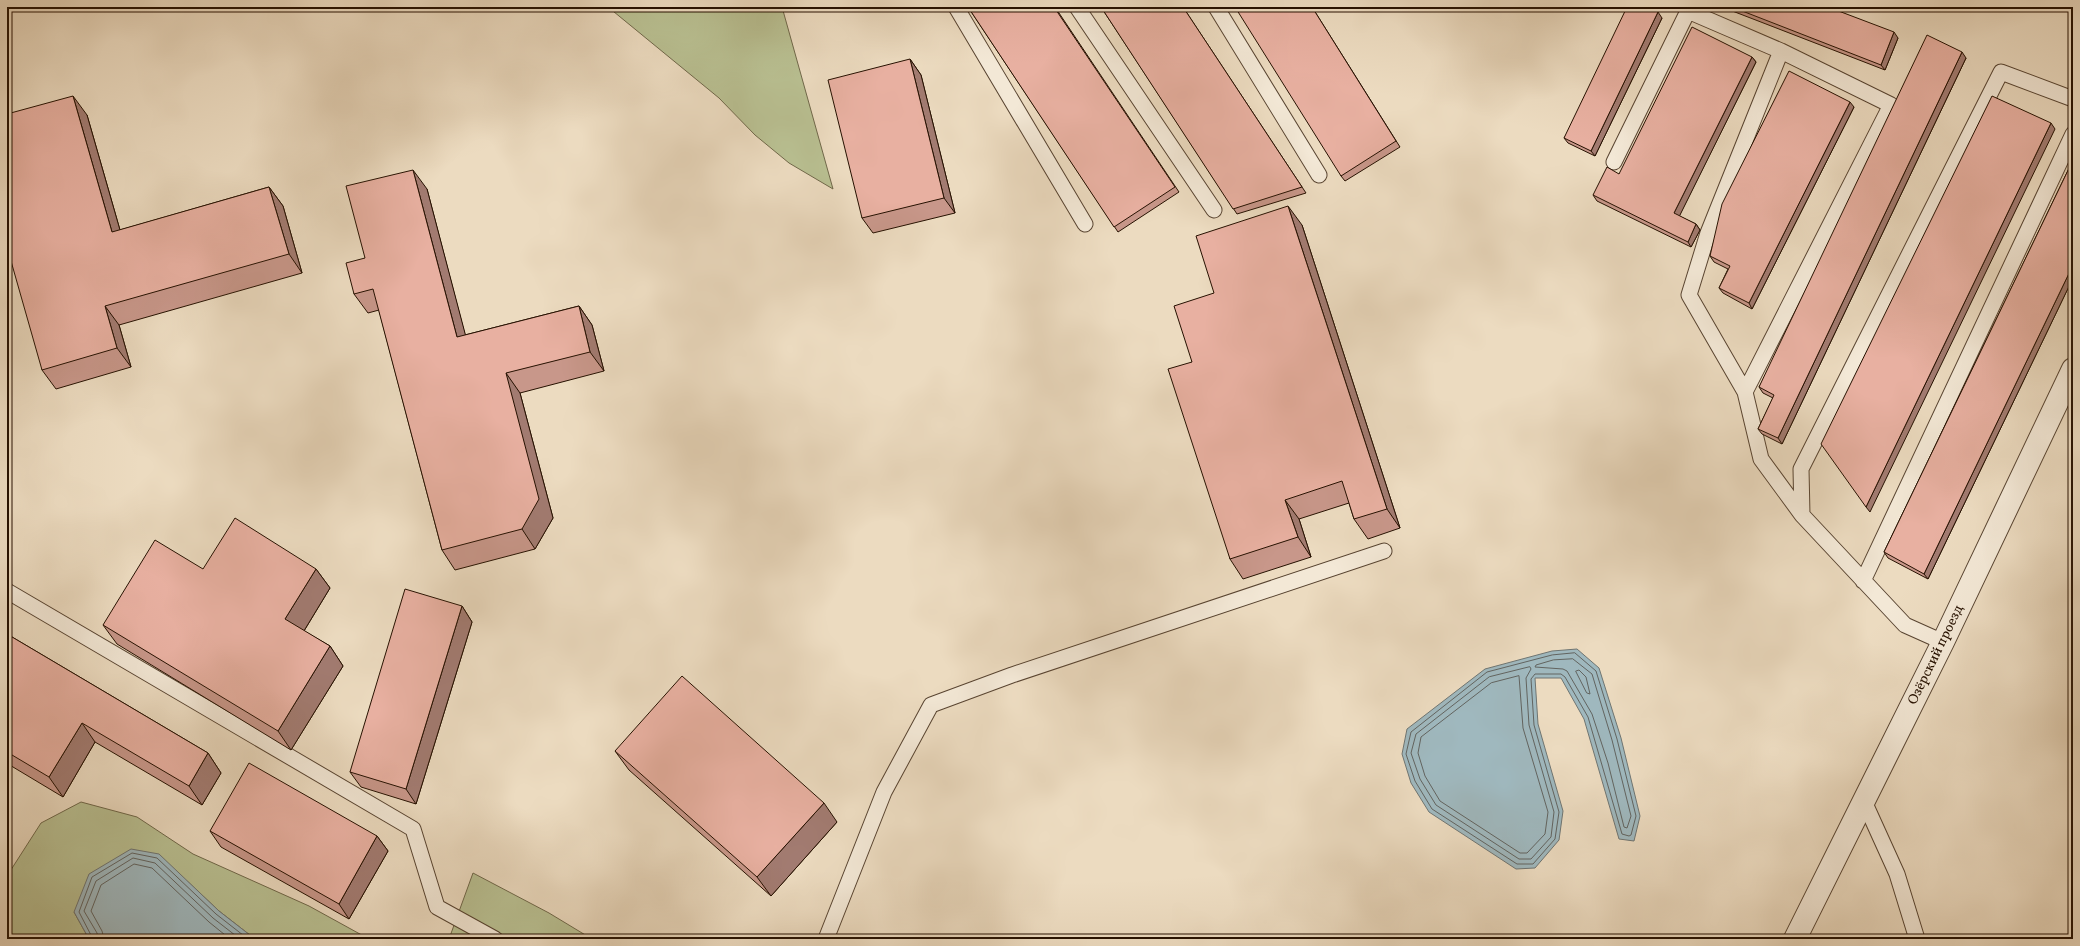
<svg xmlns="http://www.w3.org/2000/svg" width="2080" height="946" font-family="Vollkorn,serif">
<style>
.green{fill:#b9c092;stroke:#70684a}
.water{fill:#9fb8be;stroke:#6f7572}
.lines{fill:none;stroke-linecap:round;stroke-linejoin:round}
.shore{stroke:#626460;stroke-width:1}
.lane-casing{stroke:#584431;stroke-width:17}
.street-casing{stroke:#584431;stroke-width:24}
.lane{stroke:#f3e8d6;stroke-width:15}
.street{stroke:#f3e8d6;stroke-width:22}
.wall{fill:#c8978a;stroke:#261101}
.shaded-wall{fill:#a27b71;stroke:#261101}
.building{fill:#e8b0a1;stroke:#261101}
.labels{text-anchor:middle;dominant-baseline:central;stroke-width:4;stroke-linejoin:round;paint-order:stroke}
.street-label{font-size:14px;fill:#261101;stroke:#f3e8d6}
</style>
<rect width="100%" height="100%" fill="#ecdbc0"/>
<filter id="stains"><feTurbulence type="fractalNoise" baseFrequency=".005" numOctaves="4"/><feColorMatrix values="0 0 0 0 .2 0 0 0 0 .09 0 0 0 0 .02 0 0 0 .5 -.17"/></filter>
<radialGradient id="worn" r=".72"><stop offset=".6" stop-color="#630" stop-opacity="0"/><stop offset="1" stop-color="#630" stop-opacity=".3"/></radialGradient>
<path class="green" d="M608,7H782L833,189L789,163L755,135L719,98Z
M81,802L137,817L193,854L309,906L369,939H255L219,911L187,881L74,912L89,939H7V876L41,823Z
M473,873L549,913L592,939H449Z"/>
<path class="water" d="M1577,649L1599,668L1621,738L1640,816L1634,841L1619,839L1584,719L1561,678H1535L1538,724L1563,811L1559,840L1535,868L1516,869L1429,812L1411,783L1402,754L1407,729L1485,669L1552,651Z
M131,849L159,854L219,911L255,939H89L74,912L89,874Z"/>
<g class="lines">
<path class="shore" d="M1575,653L1596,671L1617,739L1636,816L1631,835L1629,836L1622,834L1588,717L1565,677L1561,674H1535L1531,679L1534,725L1559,812L1555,839L1533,864H1517L1432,809L1415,781L1406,754L1411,732L1487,672L1552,655Z
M1573,659L1592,674L1612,740L1631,816L1627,828L1624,827L1608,763L1592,714L1567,671L1563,669L1535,667L1536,665L1553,660Z
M1530,667L1531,669L1526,678L1529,725L1554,812L1551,837L1531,859H1519L1436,805L1420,779L1411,753L1416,734L1489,677Z
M1576,671L1579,670L1586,677L1590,694L1587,693Z
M1519,676L1523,728L1548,812L1545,834L1527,853H1520L1440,801L1425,776L1418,753L1421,737L1491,683Z
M93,939L79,912L92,877L132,853L157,858L216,914L248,939
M98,939L97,933L84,911L96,881L133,858L155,863L213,918L240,939
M104,939L102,931L91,911L101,885L134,864L152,868L209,922L230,939"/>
<defs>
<path id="lane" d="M956,7L1085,224
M1077,7L1214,210
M1216,7L1319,175
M1614,162L1688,11L1781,51L1708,233L1689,295L1745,392L1761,459L1802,515L1905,625L1943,642
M1745,392L1891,105L1781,51
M1802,515L1801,469L2001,72L2073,99
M1863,581L2073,134
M7,591L413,829L437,907L495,939
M1863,799L1897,874L1917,939
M826,939L884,792L931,705L1012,675L1384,551"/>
<path id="street" d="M1795,939L1943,642L2073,369"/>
</defs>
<use href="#lane" class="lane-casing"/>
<use href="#street" class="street-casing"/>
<use href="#lane" class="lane"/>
<use href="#street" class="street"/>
</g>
<path class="wall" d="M968,7H1055L1179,192L1118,232Z
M1101,7H1183L1306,193L1237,214Z
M1312,7L1400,147L1345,181L1341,176Z
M1722,7H1828L1898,38L1885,70Z
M1662,18L1595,156L1568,143L1564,138Z
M1752,57L1756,62L1679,216L1696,224L1700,230L1691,247L1597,201L1593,195L1619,174Z
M1966,58L1782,444L1762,434L1758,429L1773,398L1763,393L1759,387Z
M910,59L921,75L955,213L873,233L862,218Z
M1854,107L1752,309L1723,293L1719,288L1728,269L1714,262L1710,256Z
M87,115L120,230L269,187L283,206L302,273L119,325L131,367L56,389L42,370Z
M2073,160V278L1928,579L1888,558L1884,552Z
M427,189L465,335L579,306L592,325L604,371L520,393L553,518L535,549L455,570L442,550L379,310L368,313L354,294L365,258Z
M1302,225L1400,528L1368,539L1354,519L1349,503L1299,519L1311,557L1243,579L1230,559L1192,362L1214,293Z
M316,569L330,588L304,631L330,646L343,666L291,750L117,644L103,625Z
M462,606L472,622L416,804L361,787L350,772Z
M7,634L208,753L221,773L202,805L95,742L63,797L8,764L7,765Z
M615,751L837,822L771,896L629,770Z
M210,831L377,836L388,851L349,919L221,847Z"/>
<path class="shaded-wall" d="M1658,12L1662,18L1595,156L1591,151Z
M1894,32L1898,38L1885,70L1881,65Z
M1962,52L1966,58L1782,444L1778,438Z
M1752,57L1756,62L1678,219L1674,213Z
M910,59L921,75L955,213L944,198Z
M73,96L87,115L126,251L112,232Z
M1850,102L1854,107L1752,309L1749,303Z
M2051,123L2055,129L1870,512L1866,507Z
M413,170L427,189L471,356L457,337Z
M269,187L283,206L302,273L289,254Z
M1288,206L1302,225L1400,528L1387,509Z
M1696,224L1700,230L1691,247L1688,242Z
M2073,265V278L1928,579L1924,574Z
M105,306L119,325L131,367L117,348Z
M579,306L592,325L604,371L590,352Z
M506,373L520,393L553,518L535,549L522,529Z
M1285,500L1299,519L1311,557L1298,537Z
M316,569L330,588L299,639L285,619Z
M462,606L472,622L416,804L406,789Z
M330,646L343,666L291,750L278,731Z
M82,723L95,742L63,797L49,777Z
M208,753L221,773L202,805L189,786Z
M824,803L837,822L771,896L757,877Z
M377,836L388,851L349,919L339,904Z"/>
<path class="building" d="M968,7H1054L1175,187L1114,227Z
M1101,7H1183L1302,187L1233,209Z
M1235,7H1312L1396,141L1341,176Z
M1627,7H1646L1658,12L1591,151L1564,138Z
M1732,7H1828L1894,32L1881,65Z
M1692,27L1752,57L1674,213L1696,224L1688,242L1593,195L1607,167L1619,174Z
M1927,35L1962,52L1778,438L1758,429L1774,395L1759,387Z
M910,59L944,198L862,218L828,80Z
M1789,71L1850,102L1749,303L1719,288L1730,266L1710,256L1722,204Z
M73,96L112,232L269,187L289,254L105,306L117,348L42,370L7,247V114Z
M1992,96L2051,123L1866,507L1821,444Z
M2073,160V265L1924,574L1884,552Z
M413,170L457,337L579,306L590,352L506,373L539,499L522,529L442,550L373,289L354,294L346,263L365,258L346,186Z
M1288,206L1387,509L1354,519L1342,481L1285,500L1298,537L1230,559L1168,369L1192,362L1174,306L1214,293L1196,236Z
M235,518L316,569L285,619L330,646L278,731L103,625L155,540L203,569Z
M405,589L462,606L406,789L350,772Z
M7,634L208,753L189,786L82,723L49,777L7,752Z
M682,676L824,803L757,877L615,751Z
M249,763L377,836L339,904L210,831Z"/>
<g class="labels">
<g class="street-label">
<text transform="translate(1936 655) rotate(-64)">Озёрский проезд</text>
</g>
</g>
<rect width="2080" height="946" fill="none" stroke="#ecdbc0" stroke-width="24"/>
<rect x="8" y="8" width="2064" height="930" fill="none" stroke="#261101" stroke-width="2"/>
<rect x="12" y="12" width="2056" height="922" fill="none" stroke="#261101"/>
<rect width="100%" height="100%" filter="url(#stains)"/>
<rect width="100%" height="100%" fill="url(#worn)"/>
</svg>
